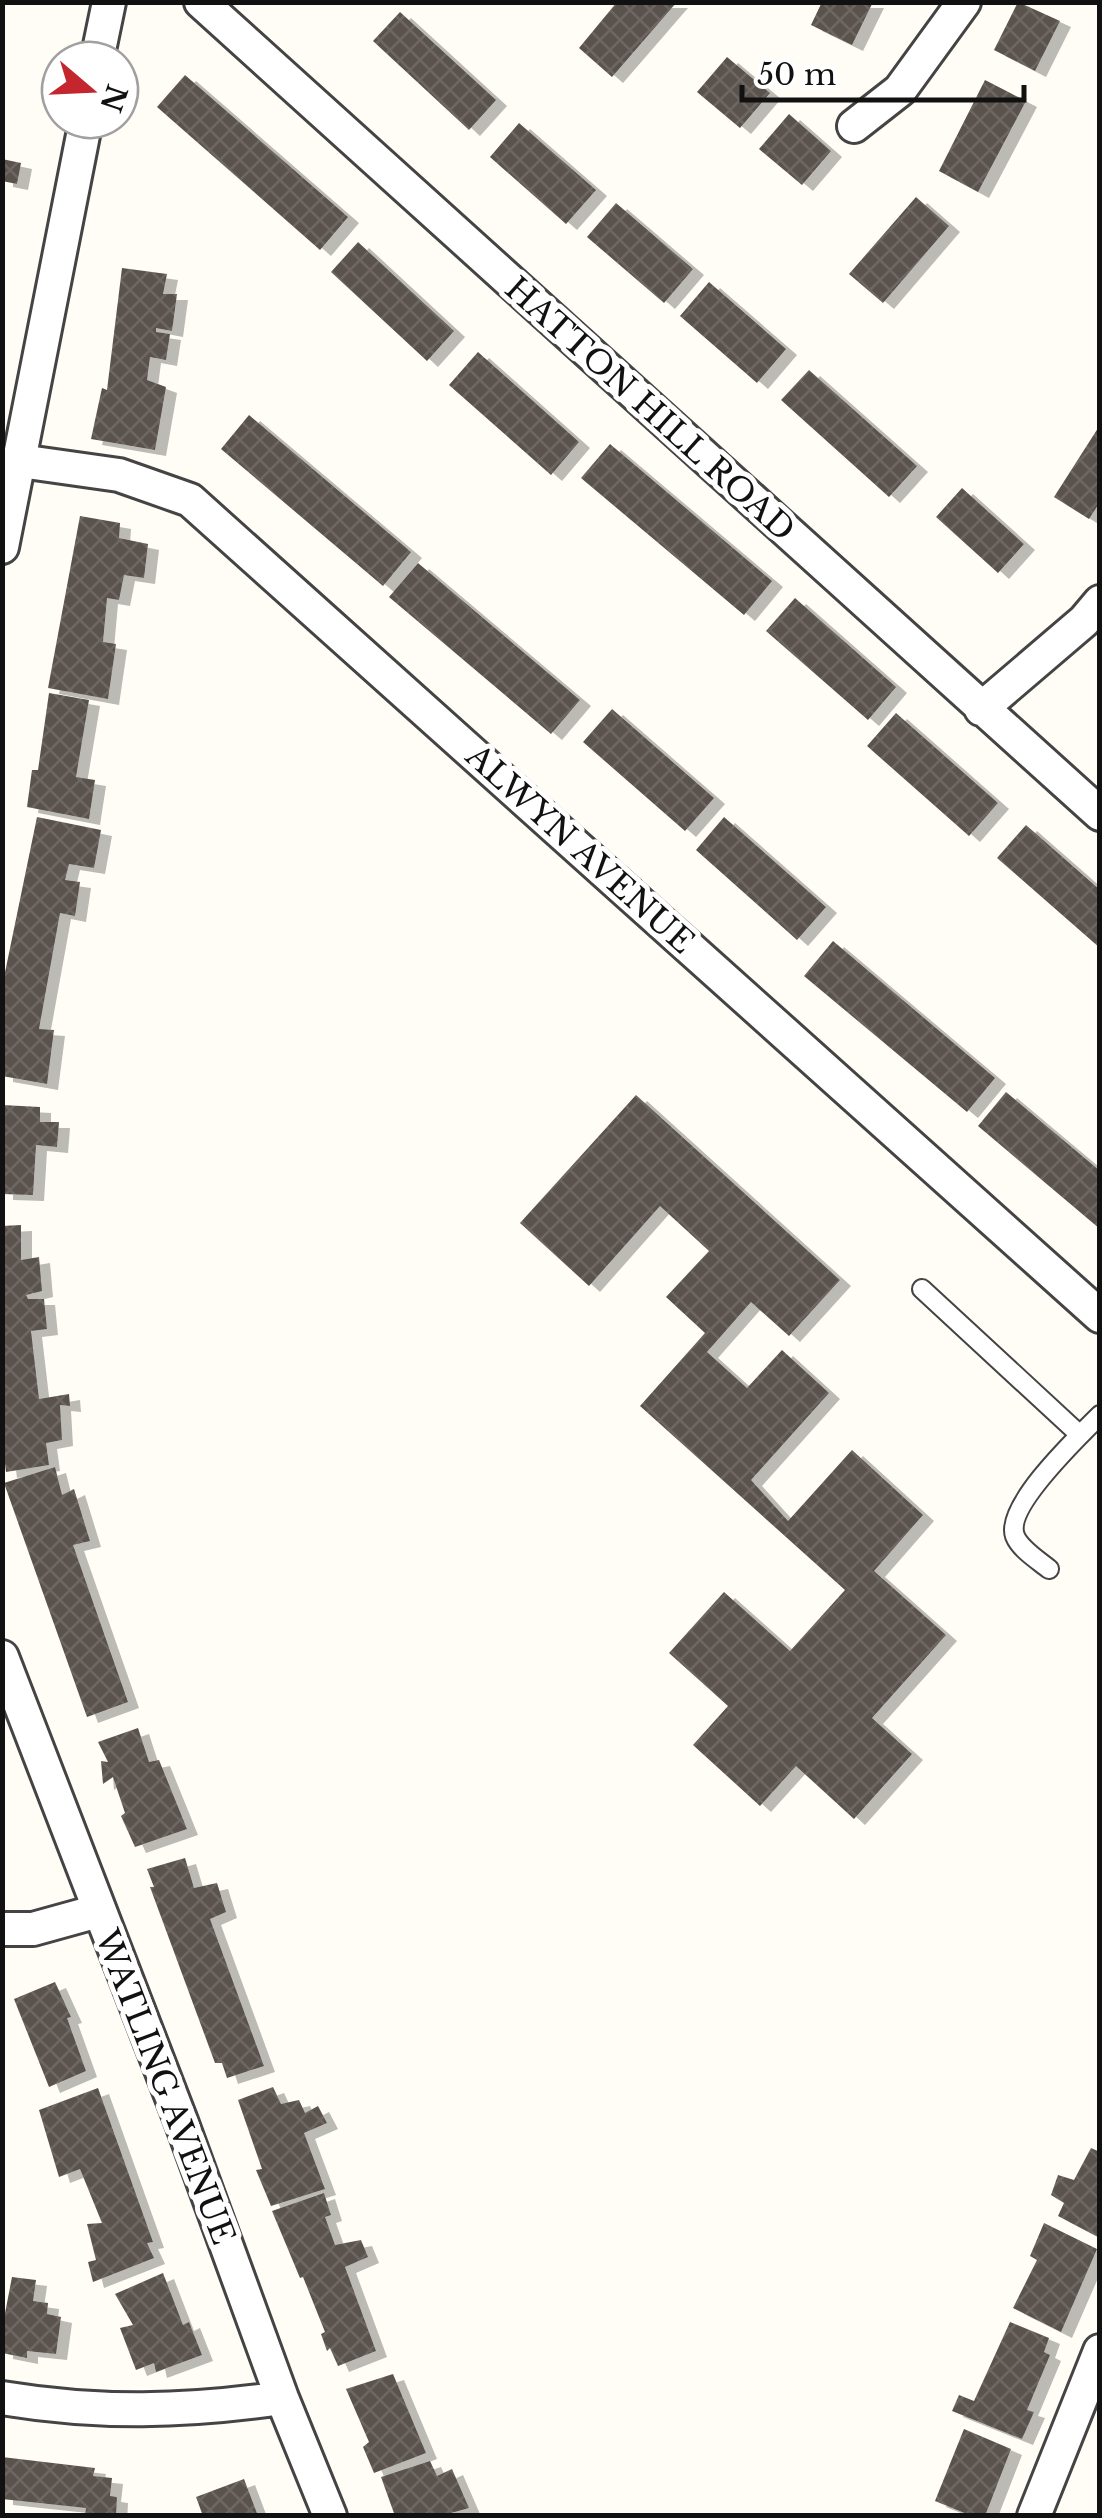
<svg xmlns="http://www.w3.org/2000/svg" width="1102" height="2518" font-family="'Libre Baskerville',serif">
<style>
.building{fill:url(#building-cross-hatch);filter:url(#shadow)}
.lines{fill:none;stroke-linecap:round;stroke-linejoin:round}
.lane-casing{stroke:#444;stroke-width:22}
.street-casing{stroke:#444;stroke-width:38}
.lane{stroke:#fff;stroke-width:18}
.street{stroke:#fff;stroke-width:32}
.labels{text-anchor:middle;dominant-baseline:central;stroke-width:10;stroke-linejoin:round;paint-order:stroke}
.street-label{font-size:32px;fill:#111;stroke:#fff}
</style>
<defs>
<pattern id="building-cross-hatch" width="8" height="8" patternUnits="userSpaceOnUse" patternTransform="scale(2.5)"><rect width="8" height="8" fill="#5a524d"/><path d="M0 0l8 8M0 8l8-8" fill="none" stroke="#6d6662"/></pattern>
<filter id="shadow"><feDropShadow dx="11" dy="6" stdDeviation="0" flood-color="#0004"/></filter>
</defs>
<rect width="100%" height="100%" fill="#fffdf5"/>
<path class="building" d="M617,2H677L612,77L579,48Z
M822,2H873L852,45L811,25Z
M1018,2L1060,21L1035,71L994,50Z
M400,12L496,100L469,130L373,41Z
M727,57L770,93L740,128L697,92Z
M185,75L348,217L320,250L157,107Z
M985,80L1026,101L978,192L939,171Z
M789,114L831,151L802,185L759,149Z
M519,123L596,190L566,224L490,157Z
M2,159L21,163L17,184L2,181Z
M916,197L949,226L883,303L849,274Z
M616,203L693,269L664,303L587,237Z
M358,242L454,331L427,361L331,272Z
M122,268L167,274L163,294H177L172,331L156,328V332L170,334L166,360L150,357L147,380L166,387L155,450L91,439L102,388L107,390Z
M709,282L786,349L757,383L680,316Z
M478,352L579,442L551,475L449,385Z
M809,370L917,466L889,497L781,400Z
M249,415L411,552L383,586L221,449Z
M1100,425V502L1089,519L1054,497Z
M610,444L772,581L744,615L581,478Z
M962,488L1024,544L998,573L936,517Z
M80,516L120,523L119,538L148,544L144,578L124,575L119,600L107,598L103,642L116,644L108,699L48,688Z
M418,563L580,700L551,734L389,597Z
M795,598L896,687L868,720L766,631Z
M49,693L89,700L76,777L95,780L89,819L27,807L32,770H38Z
M612,709L714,798L685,831L583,742Z
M896,713L998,803L969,836L867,746Z
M37,817L101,830L94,868L69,864L65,880L80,882L75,916L60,913L39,1029L54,1030L47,1084L2,1076V987Z
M724,817L826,907L797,940L696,850Z
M1026,825L1100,890V948L997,858Z
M833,941L995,1078L967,1112L804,976Z
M1006,1092L1100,1171V1229L978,1126Z
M636,1095L840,1280L789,1336L751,1302L707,1352L747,1388L782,1350L829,1393L751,1480L788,1521L852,1450L923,1515L874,1571L946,1635L872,1718L912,1754L854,1819L796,1766L760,1806L693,1745L728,1706L669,1653L724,1592L790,1651L845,1590L640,1406L705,1333L666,1297L709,1251L660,1206L589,1286L520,1223Z
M2,1105L40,1107V1122H59L57,1147L36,1145L33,1195L2,1194Z
M21,1225V1260L39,1257L42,1291L26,1295L28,1299H44L47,1329L31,1331L39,1399L69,1394L70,1406L60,1405L62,1440L46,1443L49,1465L6,1472L2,1441V1226Z
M55,1467L62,1495L74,1489L90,1541L73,1545L128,1702L87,1717L4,1483Z
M138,1728L149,1762L159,1760L187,1829L135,1847L121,1816L125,1813L113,1777L103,1784L101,1761L108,1762L98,1742Z
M185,1858L194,1888L217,1883L226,1912L210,1919L264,2066L227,2078L222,2063H215L150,1887H154L147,1869Z
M55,1982L71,2017L67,2018L86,2071L49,2087L14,1999Z
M273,2087L281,2104L299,2100L305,2113L318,2106L327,2123L304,2133L325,2189L271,2206L256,2170L262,2169L238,2100Z
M98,2088L153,2242L147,2243L154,2258L93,2282L88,2262L96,2260L87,2224L102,2223L80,2169L59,2177L39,2110Z
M1091,2148L1100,2152V2238L1058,2216L1064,2203L1051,2195L1058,2175L1074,2180Z
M324,2193L331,2215L325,2217L335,2245L361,2240L368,2257L345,2267L376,2351L338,2366L330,2348L327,2351L321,2334L325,2332L303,2277L300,2278L272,2211Z
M1044,2223L1097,2249L1061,2332L1013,2308L1037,2260L1030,2256Z
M163,2273L183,2325L189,2322L202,2355L156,2372L154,2363L136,2370L120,2328L133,2325L115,2294Z
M12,2277L36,2280L33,2301L48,2303L47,2314L61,2317L56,2354L27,2351V2358L2,2353V2329Z
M1010,2322L1049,2338L1044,2352L1050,2355L1027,2410L1034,2412L1022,2439L952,2411L959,2395L974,2401Z
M393,2374L426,2453L374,2473L363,2447L369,2442L346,2389Z
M964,2429L1011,2449L985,2516H972L935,2501Z
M2,2457L95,2468L93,2476L112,2478L110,2496L117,2497L116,2516H85L86,2508L2,2499Z
M430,2461L437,2476L452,2469L469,2508L451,2513L452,2516H395L381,2477Z
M244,2479L258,2516H203L196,2497Z"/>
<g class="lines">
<defs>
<path id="lane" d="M922,1289L1080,1435
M1049,1569C1038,1560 1020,1549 1015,1536C1004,1507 1079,1436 1100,1415"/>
<path id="street" d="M201,2L1100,814
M97,60L109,2
M854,126L900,90L964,2
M20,461L119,475L190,500L1100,1316
M2,547L86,120
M981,709L1084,621L1100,602
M2,1657L181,2121L282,2398L330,2516
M2,1929H33L98,1911
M2,2398C100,2414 185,2412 282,2398
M1034,2516L1100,2351"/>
</defs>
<use href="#lane" class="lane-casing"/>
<use href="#street" class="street-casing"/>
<use href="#lane" class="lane"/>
<use href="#street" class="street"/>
</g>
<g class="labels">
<g class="street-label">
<text transform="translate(650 409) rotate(42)">HATTON HILL ROAD</text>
<text transform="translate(580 849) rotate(42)">ALWYN AVENUE</text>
<text transform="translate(165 2087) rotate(69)">WATLING AVENUE</text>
</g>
</g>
<rect width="1102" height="2518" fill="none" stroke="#111111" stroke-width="10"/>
<g transform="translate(90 90) rotate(109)"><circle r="48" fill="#ffffff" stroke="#a0a0a0" stroke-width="2.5"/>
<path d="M0-8L18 38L0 25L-18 38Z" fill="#c4262e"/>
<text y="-15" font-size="28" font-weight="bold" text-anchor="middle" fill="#111111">N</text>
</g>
<path d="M742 85v15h282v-15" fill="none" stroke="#111111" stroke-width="5"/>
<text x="757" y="85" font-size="30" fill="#111111" stroke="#ffffff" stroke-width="8" paint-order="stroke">50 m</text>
</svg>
